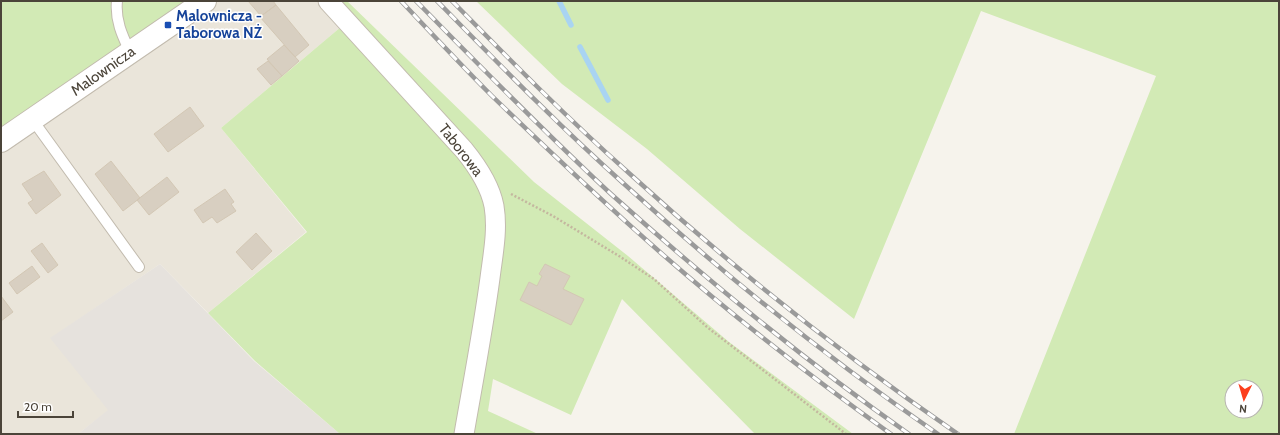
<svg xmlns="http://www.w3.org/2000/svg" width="1280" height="435" font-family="Cabin,sans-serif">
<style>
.residential{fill:#eae5da}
.industrial{fill:#e6e2dd}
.green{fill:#d2eab5;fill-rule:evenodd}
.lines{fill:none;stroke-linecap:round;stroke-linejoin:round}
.stream{stroke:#a9d4f2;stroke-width:5.5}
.building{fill:#d8cfc1;stroke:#d3c7b4}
.service-casing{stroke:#c2bbae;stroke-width:12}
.minor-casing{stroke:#c2bbae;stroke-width:21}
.tertiary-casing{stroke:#c2bbae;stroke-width:24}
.path{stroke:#c4b79f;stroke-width:2.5;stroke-dasharray:2 2;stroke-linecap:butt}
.service{stroke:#fff;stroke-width:10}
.minor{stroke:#fff;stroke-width:19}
.tertiary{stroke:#fff;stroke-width:22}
.rail-casing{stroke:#9a9a9a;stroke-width:4.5}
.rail{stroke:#fff;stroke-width:3;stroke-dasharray:9;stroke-linecap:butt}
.transit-dot{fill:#1a4fb4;stroke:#fff;stroke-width:1.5}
.labels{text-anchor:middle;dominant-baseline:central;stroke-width:3;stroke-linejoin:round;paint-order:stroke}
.transit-label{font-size:15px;font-weight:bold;fill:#164399;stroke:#fff;text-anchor:start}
.street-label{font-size:15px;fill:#4b4439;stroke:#fff}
</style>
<rect width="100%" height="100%" fill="#f6f3ec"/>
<path class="residential" d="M219,1H319L342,26L221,128L306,232L208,313L160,264L51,338L109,410L78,434H1V153Z"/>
<path class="industrial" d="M160,264L254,361L340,434H78L108,410L50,338Z"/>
<path class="green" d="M1,1H191L1,132Z
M336,1H347L534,182L628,256L729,342L853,434H755L622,299L571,415L493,379L488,411L538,434H473L504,233C506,202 502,190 485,163Z
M476,1H1279V434H1014L1156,76L981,11L854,319L740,229L647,149L562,84ZM1232,387H1256V411H1232Z
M342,26L457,151L483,193L487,216L485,247L458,434H340L255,361L208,313L307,232L221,128Z"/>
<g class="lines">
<path class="stream" d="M559,1L571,25
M580,47L608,100"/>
</g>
<path class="building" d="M248,1H273L276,5L261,16Z
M276,5L309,45L295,57L260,17Z
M284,45L299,61L282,76L267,59Z
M268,61L282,76L271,85L257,69Z
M190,107L204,126L168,152L154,134Z
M111,161L140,198L123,211L95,174Z
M44,171L61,195L36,214L28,203L33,200L22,184Z
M167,177L179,192L149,215L137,200Z
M225,189L234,202L231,204L236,211L217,223L212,217L203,223L194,210Z
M256,233L272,251L252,270L236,252Z
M42,243L58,265L48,273L31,251Z
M545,264L570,276L563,289L584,299L571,325L520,300L529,282L537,286L542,276L539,274Z
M32,266L40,277L17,294L9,283Z
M1,296L13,312L1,321Z"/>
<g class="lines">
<defs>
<path id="service" d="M117,1C115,20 122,35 130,52
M32,119L139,267"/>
<path id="minor" d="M328,1L464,150C477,166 490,185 494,206C498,230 493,254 490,278C483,330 473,382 464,434"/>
<path id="tertiary" d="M1,141L205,1"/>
</defs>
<use href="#service" class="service-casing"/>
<use href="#minor" class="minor-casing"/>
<use href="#tertiary" class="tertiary-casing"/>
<path class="path" d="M511,194L553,216L619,256L654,279L707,327L846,434"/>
<use href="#service" class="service"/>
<use href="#minor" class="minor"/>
<use href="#tertiary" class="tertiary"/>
<defs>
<path id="rail" d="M401,1C431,33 461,65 492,96C547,149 603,202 661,253C734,317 811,377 891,434
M416,1C480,66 544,132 611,194C706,279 805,361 909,434
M437,1C498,63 558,125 623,183C722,273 827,358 938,434
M452,1C510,60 568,119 630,174C733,268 843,355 958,434"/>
</defs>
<use href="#rail" class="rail-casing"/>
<use href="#rail" class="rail"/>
</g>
<rect class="transit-dot" x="164" y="21" width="8" height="8" rx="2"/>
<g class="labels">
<g class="transit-label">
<text x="176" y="16">Malownicza -<tspan x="176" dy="17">Taborowa NŻ</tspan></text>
</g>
<g class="street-label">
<text transform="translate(103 71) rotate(-35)">Malownicza</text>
<text transform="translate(461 150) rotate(52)">Taborowa</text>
</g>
</g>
<rect width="1280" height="435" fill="none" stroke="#4b4439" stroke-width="4"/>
<g transform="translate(1244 399) rotate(185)"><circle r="19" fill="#ffffff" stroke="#b7b4b0"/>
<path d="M0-3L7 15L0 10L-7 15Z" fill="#fc3f1d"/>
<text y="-6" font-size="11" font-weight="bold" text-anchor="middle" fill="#4b4439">N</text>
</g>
<path d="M18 411v6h55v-6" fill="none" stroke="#4b4439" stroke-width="2"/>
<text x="24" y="411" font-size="12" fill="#4b4439" stroke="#ffffff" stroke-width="3" paint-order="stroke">20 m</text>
</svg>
